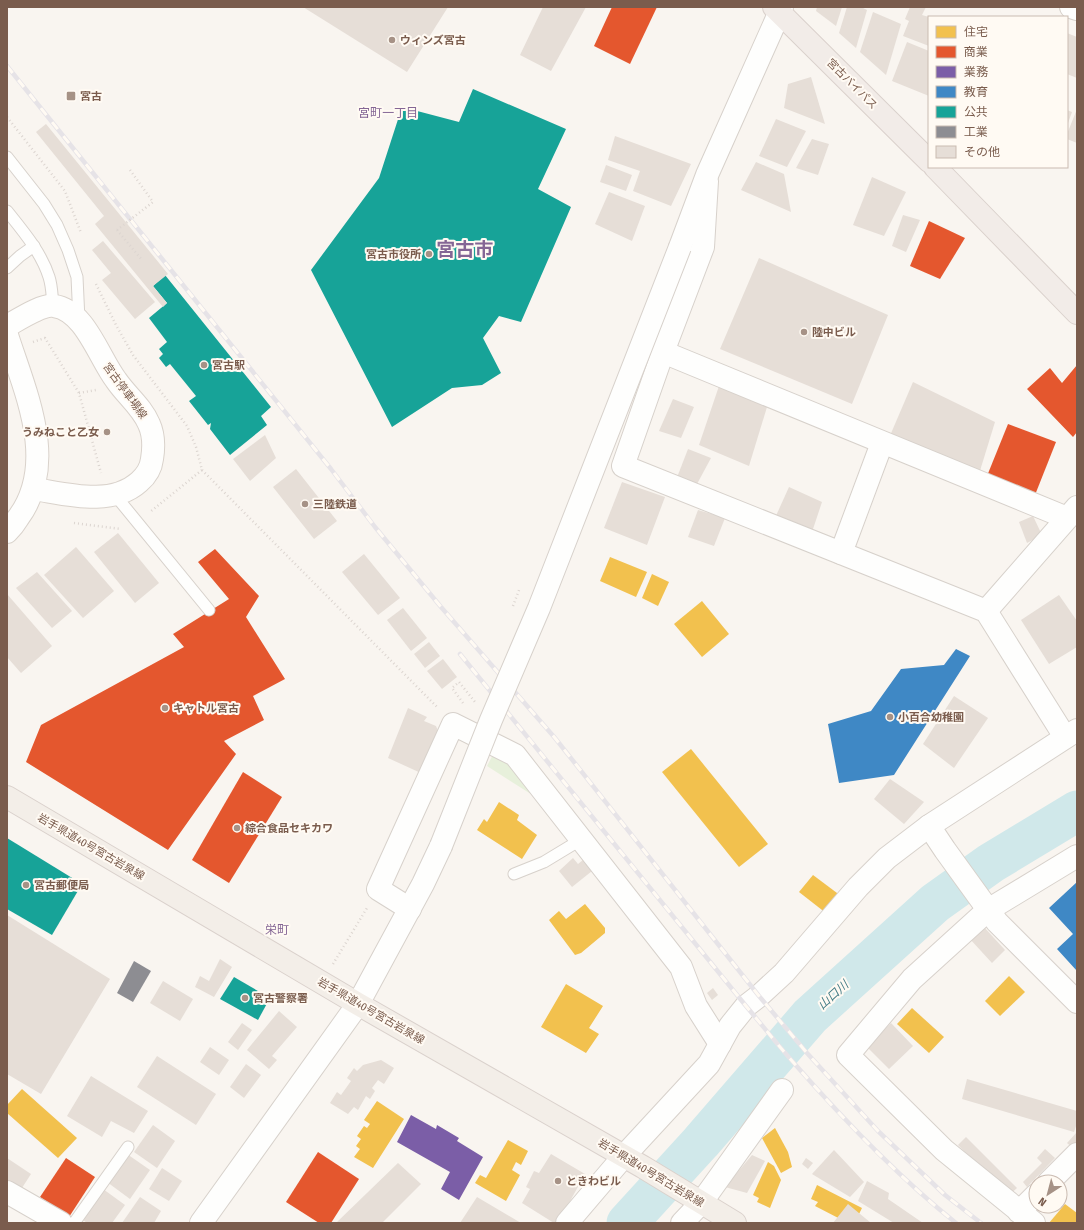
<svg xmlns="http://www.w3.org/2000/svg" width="1084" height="1230" font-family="'Fira Sans Condensed','Noto Sans JP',sans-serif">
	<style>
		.green { fill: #e7f0db }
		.homes { fill: #f2c14e }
		.shops { fill: #e4572e }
		.offices { fill: #7b5ea7 }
		.schools { fill: #3f88c5 }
		.public { fill: #17a398 }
		.industry { fill: #8d8d92 }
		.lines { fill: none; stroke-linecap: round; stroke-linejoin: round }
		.river { stroke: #d0e8ea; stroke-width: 41 }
		.building { fill: #e6ded7 }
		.service-casing { stroke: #d7d1cb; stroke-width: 13 }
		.minor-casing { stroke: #d7d1cb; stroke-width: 24 }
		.tertiary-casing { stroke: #d7d1cb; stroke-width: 24 }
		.secondary-casing { stroke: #d9d2cb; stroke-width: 24 }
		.primary-casing { stroke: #dad1cc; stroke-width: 24 }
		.trunk-casing { stroke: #dad1cc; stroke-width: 24 }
		.path { stroke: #dcd5d0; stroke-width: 2.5; stroke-dasharray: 1 3; stroke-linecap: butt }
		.service { stroke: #fefefd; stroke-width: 11 }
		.minor { stroke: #fefefd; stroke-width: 22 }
		.tertiary { stroke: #fefefd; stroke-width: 22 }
		.secondary { stroke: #fefefd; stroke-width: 22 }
		.primary { stroke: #f3eee8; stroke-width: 22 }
		.trunk { stroke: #f2ece8; stroke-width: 22 }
		.rail-casing { stroke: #e6e3e7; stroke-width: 4.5 }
		.rail { stroke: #fffaf3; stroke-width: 3; stroke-dasharray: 9; stroke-linecap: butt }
		.tertiary-bridge-casing { stroke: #d7d1cb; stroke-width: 24; stroke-linecap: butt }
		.path-bridge { stroke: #dcd5d0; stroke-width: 2.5; stroke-dasharray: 1 3; stroke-linecap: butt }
		.tertiary-bridge { stroke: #fefefd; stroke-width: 22 }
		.poi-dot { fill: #a69286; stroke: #fffaf3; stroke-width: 1.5 }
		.labels { text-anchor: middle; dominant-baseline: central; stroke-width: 4; stroke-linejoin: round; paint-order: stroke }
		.poi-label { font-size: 11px; font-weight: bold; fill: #7a5c4d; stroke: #fffaf3; text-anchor: start }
		.street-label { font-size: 11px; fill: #7a5c4d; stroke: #fffaf3 }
		.neighbourhood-label { font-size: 12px; fill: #846695; stroke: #fffaf3 }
		.water-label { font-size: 12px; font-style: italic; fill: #437c86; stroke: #fffaf3 }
		.town-label { font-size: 19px; font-weight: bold; fill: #846695; stroke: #fffaf3 }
	</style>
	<rect width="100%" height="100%" fill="#f9f5f0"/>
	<!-- green -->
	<polygon class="green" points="496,749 545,803 487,766"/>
	<!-- homes -->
	<g class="homes">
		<polygon points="610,557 647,572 636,597 600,581"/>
		<polygon points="652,574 669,582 658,606 642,598"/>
		<polygon points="702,601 729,634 702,657 674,624"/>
		<polygon points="691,749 768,844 739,867 662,772"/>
		<polygon points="499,802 519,815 517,820 537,835 522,859 477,830 484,819 487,822"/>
		<polygon points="813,875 845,899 831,917 799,892"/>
		<polygon points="585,904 605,928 605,933 581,953 575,955 549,920 559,911 566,919"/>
		<polygon points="1009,976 1025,992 1000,1016 985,1001"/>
		<polygon points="566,984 603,1006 589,1028 599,1034 586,1053 541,1027"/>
		<polygon points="912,1008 944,1037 929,1053 897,1024"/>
		<polygon points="22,1089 77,1138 58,1158 7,1113 7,1105"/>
		<polygon points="377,1101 404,1119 373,1168 354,1157 360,1149 356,1146 361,1139 357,1136 364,1126 367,1128 370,1124 364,1120"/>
		<polygon points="775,1128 788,1152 792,1167 781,1173 762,1138"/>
		<polygon points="508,1140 528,1151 521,1165 516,1162 512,1170 520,1175 506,1201 475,1183 480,1175 486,1178"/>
		<polygon points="768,1162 774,1166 781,1180 770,1208 757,1202 759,1198 753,1195"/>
		<polygon points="817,1185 862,1208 855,1222 848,1219 846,1222 815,1206 818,1202 811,1199"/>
		<polygon points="1065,1204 1077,1213 1077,1223 1049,1223"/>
	</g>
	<!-- shops -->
	<g class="shops">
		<polygon points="612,7 657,7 630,64 594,46"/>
		<polygon points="929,221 965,238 940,279 910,266"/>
		<polygon points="1077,365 1077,432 1073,437 1027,389 1050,368 1062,383"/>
		<polygon points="1008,424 1056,442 1035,495 987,476"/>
		<polygon points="215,549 259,596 246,617 285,679 253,696 264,720 224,741 236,754 168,850 26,762 41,725 184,647 173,634 229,599 198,562"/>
		<polygon points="243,772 282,797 229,883 192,860"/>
		<polygon points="318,1152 359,1179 331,1223 319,1223 286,1202"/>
		<polygon points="66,1158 95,1177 69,1217 40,1197"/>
	</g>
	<!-- offices -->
	<polygon class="offices" points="411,1115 436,1129 437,1125 459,1138 457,1141 483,1157 459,1200 441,1189 450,1172 397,1142"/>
	<!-- schools -->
	<g class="schools">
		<polygon points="956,649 970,656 894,775 839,783 828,724 871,711 901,669 944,665"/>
		<polygon points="1077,882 1077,971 1057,949 1073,934 1049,908"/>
	</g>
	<!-- public -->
	<g class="public">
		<polygon points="473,89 566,129 538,189 571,207 521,322 499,316 483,338 501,373 482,385 452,388 392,427 311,270 379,178 402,107 459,122"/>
		<polygon points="165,275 271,407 261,416 267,425 230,455 210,429 211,423 208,425 189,401 196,396 170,364 166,367 159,358 163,354 159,349 167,342 149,318 167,303 153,286"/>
		<polygon points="7,838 82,884 52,935 7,909"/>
		<polygon points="234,977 270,998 258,1020 220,999"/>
	</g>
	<!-- industry -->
	<polygon class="industry" points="134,961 151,971 133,1002 117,993"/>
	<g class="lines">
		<!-- river -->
		<polyline class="river" points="627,1223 701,1142 810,1016 935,903 991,863 1077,811"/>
	</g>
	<!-- building -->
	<g class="building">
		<polygon points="303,7 448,7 407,72"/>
		<polygon points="543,7 586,7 551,71 520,55"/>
		<polygon points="817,7 842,7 836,26 816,11"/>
		<polygon points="847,7 861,7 867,10 856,48 839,33"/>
		<polygon points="910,7 926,7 922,15 929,17 929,46 903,36 909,21 905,19"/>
		<polygon points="873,12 901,24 886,75 860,52"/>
		<polygon points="1067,33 1077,37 1077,78 1067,74"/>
		<polygon points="907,42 929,51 929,96 892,81"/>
		<polygon points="811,77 825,124 784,108 788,84"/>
		<polygon points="1077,109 1077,143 1067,139 1067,134"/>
		<polygon points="1067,110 1072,112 1067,126"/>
		<polygon points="776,119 806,131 787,167 759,156"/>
		<polygon points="46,124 168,274 153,286 167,303 163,307 95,224 104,216 36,132"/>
		<polygon points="615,136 691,164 671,206 633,191 640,171 608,160"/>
		<polygon points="812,139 829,144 818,175 796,168"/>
		<polygon points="756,162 784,174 791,212 741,190"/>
		<polygon points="606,165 632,175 626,191 600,182"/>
		<polygon points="872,177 906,192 884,236 853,225"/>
		<polygon points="609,192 645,206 632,241 595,224"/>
		<polygon points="903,215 920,220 906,252 892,246"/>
		<polygon points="103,241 155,302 135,319 102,280 111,273 92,250"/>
		<polygon points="759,258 888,315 852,404 720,349"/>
		<polygon points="913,382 995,422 979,474 889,438"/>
		<polygon points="719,386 767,407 749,466 699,445"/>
		<polygon points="673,399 694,407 681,438 659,431"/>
		<polygon points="265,435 276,458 250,481 233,459"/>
		<polygon points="688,449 711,458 697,484 676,480"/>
		<polygon points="296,469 337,521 314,539 273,487"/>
		<polygon points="622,482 665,497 647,545 604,528"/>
		<polygon points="789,487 822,502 811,535 775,518"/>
		<polygon points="698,510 725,518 714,546 688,537"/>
		<polygon points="1033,516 1042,535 1027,543 1019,522"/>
		<polygon points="118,533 159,583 135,603 94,552"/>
		<polygon points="76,547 114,591 83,618 44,575"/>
		<polygon points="364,554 400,598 378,615 342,572"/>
		<polygon points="37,572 72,611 52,628 16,588"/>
		<polygon points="7,594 52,646 21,673 7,657"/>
		<polygon points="1059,595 1077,621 1077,647 1049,664 1021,620"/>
		<polygon points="403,608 427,638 411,651 387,620"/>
		<polygon points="429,642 440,656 425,668 414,654"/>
		<polygon points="443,659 457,677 442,689 427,671"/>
		<polygon points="954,696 988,718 954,768 923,744"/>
		<polygon points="408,708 427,717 424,721 436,726 440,736 423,774 388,758"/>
		<polygon points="890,779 924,802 904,824 874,799"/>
		<polygon points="573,858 578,864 583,860 592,871 572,887 559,871"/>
		<polygon points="7,915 110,979 41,1094 7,1074"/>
		<polygon points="983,926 1005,950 992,963 970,939"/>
		<polygon points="220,959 232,967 214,997 195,987 200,976 209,981"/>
		<polygon points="163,981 193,999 180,1021 150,1003"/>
		<polygon points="713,988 718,995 712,1000 707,993"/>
		<polygon points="279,1011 297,1027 272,1056 277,1060 269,1069 247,1050"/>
		<polygon points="242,1023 252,1030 238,1050 228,1042"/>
		<polygon points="891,1023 913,1046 889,1069 867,1047"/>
		<polygon points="210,1047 229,1060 219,1075 200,1062"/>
		<polygon points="157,1056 216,1094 196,1125 137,1087"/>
		<polygon points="381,1060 394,1068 384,1084 378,1080 372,1088 375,1091 370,1099 366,1096 358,1110 354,1107 348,1114 330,1103 337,1092 341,1095 351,1081 347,1078 354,1068 357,1071 363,1065"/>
		<polygon points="246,1064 261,1075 244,1098 230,1087"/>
		<polygon points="91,1076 148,1111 134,1133 111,1121 102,1137 67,1116"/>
		<polygon points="967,1079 1077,1111 1077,1123 1074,1132 962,1099"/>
		<polygon points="153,1125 175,1141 157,1168 134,1152"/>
		<polygon points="1077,1132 1077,1146 1074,1149 1067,1143"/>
		<polygon points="966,1137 1017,1188 1008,1196 958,1145"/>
		<polygon points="1045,1149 1055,1158 1027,1187 1023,1182 1042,1163 1037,1158"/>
		<polygon points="834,1150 864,1182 850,1197 812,1174"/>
		<polygon points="127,1154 150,1170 130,1199 107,1182"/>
		<polygon points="551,1154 585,1174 558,1223 554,1223 522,1203 530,1189 526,1187 534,1171 539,1173"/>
		<polygon points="752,1155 765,1161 747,1193 725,1187"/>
		<polygon points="7,1158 31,1174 20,1191 7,1183"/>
		<polygon points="806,1158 813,1163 808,1169 802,1164"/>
		<polygon points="398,1163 421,1184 382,1223 336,1223"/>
		<polygon points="162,1168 182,1181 169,1201 149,1189"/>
		<polygon points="867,1181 889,1193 888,1199 923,1223 894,1223 858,1201"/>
		<polygon points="103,1189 125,1205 112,1223 87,1223 82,1219"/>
		<polygon points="140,1197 161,1211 154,1223 122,1223"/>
		<polygon points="477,1197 521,1223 460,1223"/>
		<polygon points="848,1204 871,1223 833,1223"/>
	</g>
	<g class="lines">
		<!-- service casing -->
		<g class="service-casing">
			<g id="service">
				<polyline points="7,157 44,204 57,225 68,250 77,277 79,320"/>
				<path d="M7,211C23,231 41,252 49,277C52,286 52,296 53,305"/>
				<polyline points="7,268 20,256 34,246"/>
				<polyline points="115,495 209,610"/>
				<polyline points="514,874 544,862 582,839"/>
				<polyline points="74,1223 128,1147"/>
			</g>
		</g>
		<!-- minor casing -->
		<g class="minor-casing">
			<g id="minor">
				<polyline points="1071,7 1077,9"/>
				<polyline points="707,181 703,247 663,352 623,466 986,611 1065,737"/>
				<polyline points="663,352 1067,518"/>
				<polyline points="841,553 882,443"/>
				<polyline points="986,611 1077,507"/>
				<polyline points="929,826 945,850 997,922 1077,1002"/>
				<polyline points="410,909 378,889 453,724 515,755 681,967 696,1006 720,1044"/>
				<polyline points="1049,1182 1077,1154"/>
				<polyline points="1019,1212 1036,1195"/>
				<polyline points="567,1223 624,1156 709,1064 730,1026 746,1006 759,996 784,973 858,887 887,858 929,826 1077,730"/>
				<polyline points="682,1223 701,1203 782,1090"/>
				<polyline points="1034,1223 944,1150 848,1055 912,979 988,910 1077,856"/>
			</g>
		</g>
		<!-- tertiary casing -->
		<g class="tertiary-casing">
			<g id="tertiary">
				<polyline points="680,247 707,175 782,7"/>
				<polyline points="7,1192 61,1223"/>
				<polyline points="201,1223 358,1004 423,884 441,846"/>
			</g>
		</g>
		<!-- secondary casing -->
		<g class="secondary-casing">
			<g id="secondary">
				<path d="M7,326C18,320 42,304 54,306C85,310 99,358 116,380C126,395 142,407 149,424C154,435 154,447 152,459C151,468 146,476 139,482C111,507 67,494 34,489"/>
				<path d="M7,335C25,392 59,463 18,518C15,523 11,528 7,532"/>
			</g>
		</g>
		<!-- primary casing -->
		<g class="primary-casing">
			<polyline id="primary" points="7,797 358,1004 643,1167 735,1223"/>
		</g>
		<!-- trunk casing -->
		<g class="trunk-casing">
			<g id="trunk">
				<polyline points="774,7 929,161"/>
				<polyline points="935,167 1077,313"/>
			</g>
		</g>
		<!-- path -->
		<g class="path">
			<polyline points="7,117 65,191 81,233"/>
			<polyline points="130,170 153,202"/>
			<polyline points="117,230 142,260"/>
			<polyline points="96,284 116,325 133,355 187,426 196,447 202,470 150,512"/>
			<polyline points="33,342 45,338 79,393 101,473"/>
			<polyline points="79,393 96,390"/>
			<polyline points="202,470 438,708"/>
			<polyline points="74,523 121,529"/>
			<polyline points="513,606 519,590"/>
			<polyline points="463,703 452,688 459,682 475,702"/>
			<polyline points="333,964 367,908"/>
		</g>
		<!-- service -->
		<use href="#service" class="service"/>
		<!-- minor -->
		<use href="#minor" class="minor"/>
		<!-- tertiary -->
		<use href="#tertiary" class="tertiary"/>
		<!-- secondary -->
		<use href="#secondary" class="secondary"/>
		<!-- primary -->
		<use href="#primary" class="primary"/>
		<!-- trunk -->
		<use href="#trunk" class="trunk"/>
		<!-- rail casing -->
		<g class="rail-casing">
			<g id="rail">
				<polyline points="7,66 331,469 375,527 441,607 555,738 759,996 807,1053 878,1131 945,1195 981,1223"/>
				<path d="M460,654L746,1006C762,1025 777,1044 793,1062C843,1119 897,1176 956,1223"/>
			</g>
		</g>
		<!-- rail -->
		<use href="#rail" class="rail"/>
		<!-- tertiary-bridge casing -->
		<g class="tertiary-bridge-casing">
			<polyline id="tertiary-bridge" points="441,846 491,720 539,608 680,247"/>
		</g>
		<!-- path-bridge -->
		<polyline class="path-bridge" points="117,230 153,202"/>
		<!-- tertiary-bridge -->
		<use href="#tertiary-bridge" class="tertiary-bridge"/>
	</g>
	<!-- markers -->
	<g class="poi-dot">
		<circle cx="392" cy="40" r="4"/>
		<rect x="66" y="91" width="10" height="10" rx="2"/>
		<circle cx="429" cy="254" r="4"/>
		<circle cx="804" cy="332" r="4"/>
		<circle cx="204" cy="365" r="4"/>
		<circle cx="107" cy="432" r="4"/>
		<circle cx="305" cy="504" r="4"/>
		<circle cx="165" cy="708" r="4"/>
		<circle cx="890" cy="717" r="4"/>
		<circle cx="237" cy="828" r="4"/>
		<circle cx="26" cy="885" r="4"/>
		<circle cx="245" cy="998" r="4"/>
		<circle cx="558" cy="1181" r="4"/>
	</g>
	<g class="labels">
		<!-- poi labels -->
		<g class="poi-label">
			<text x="400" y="40">ウィンズ宮古</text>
			<text x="80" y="96">宮古</text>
			<text x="421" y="254" text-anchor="end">宮古市役所</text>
			<text x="812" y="332">陸中ビル</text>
			<text x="212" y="365">宮古駅</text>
			<text x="99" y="432" text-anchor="end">うみねこと乙女</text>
			<text x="313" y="504">三陸鉄道</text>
			<text x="173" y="708">キャトル宮古</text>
			<text x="898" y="717">小百合幼稚園</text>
			<text x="245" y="828">綜合食品セキカワ</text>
			<text x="34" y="885">宮古郵便局</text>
			<text x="253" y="998">宮古警察署</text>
			<text x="566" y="1181">ときわビル</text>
		</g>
		<!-- street labels -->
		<g class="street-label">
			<text transform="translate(852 84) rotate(45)">宮古バイパス</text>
			<text transform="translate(125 391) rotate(54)">宮古停車場線</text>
			<text transform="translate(91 847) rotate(30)">岩手県道40号宮古岩泉線</text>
			<text transform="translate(371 1011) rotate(30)">岩手県道40号宮古岩泉線</text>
			<text transform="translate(651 1173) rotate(31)">岩手県道40号宮古岩泉線</text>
		</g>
		<!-- neighbourhood labels -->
		<g class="neighbourhood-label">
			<text x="388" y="113">宮町一丁目</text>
			<text x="277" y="930">栄町</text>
		</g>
		<!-- water labels -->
		<g class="water-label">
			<text transform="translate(833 995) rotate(-42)">山口川</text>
		</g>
		<!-- town labels -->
		<g class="town-label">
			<text x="465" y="249">宮古市</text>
		</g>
	</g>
	<!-- border -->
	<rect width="1084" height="1230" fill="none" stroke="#7a5c4d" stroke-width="16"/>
	<!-- legend -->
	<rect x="928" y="16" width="140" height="152" fill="#fffaf3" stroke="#cabbb1"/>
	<rect x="936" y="26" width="20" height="12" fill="#f2c14e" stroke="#cabbb1"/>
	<text x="964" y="36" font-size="12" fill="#7a5c4d">住宅</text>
	<rect x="936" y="46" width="20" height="12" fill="#e4572e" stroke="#cabbb1"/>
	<text x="964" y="56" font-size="12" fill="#7a5c4d">商業</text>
	<rect x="936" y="66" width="20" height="12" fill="#7b5ea7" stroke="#cabbb1"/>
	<text x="964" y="76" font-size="12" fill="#7a5c4d">業務</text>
	<rect x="936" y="86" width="20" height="12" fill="#3f88c5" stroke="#cabbb1"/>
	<text x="964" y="96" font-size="12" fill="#7a5c4d">教育</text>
	<rect x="936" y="106" width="20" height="12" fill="#17a398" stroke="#cabbb1"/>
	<text x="964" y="116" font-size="12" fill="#7a5c4d">公共</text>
	<rect x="936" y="126" width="20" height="12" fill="#8d8d92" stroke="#cabbb1"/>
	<text x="964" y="136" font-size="12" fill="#7a5c4d">工業</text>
	<rect x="936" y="146" width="20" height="12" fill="#e6ded7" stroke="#cabbb1"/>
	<text x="964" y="156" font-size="12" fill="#7a5c4d">その他</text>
	<!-- north arrow -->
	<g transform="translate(1048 1194) rotate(216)"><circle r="19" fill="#fffaf3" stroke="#cabbb1"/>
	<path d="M0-3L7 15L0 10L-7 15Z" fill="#a69286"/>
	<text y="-6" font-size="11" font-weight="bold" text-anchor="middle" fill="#7a5c4d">N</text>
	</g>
</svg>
